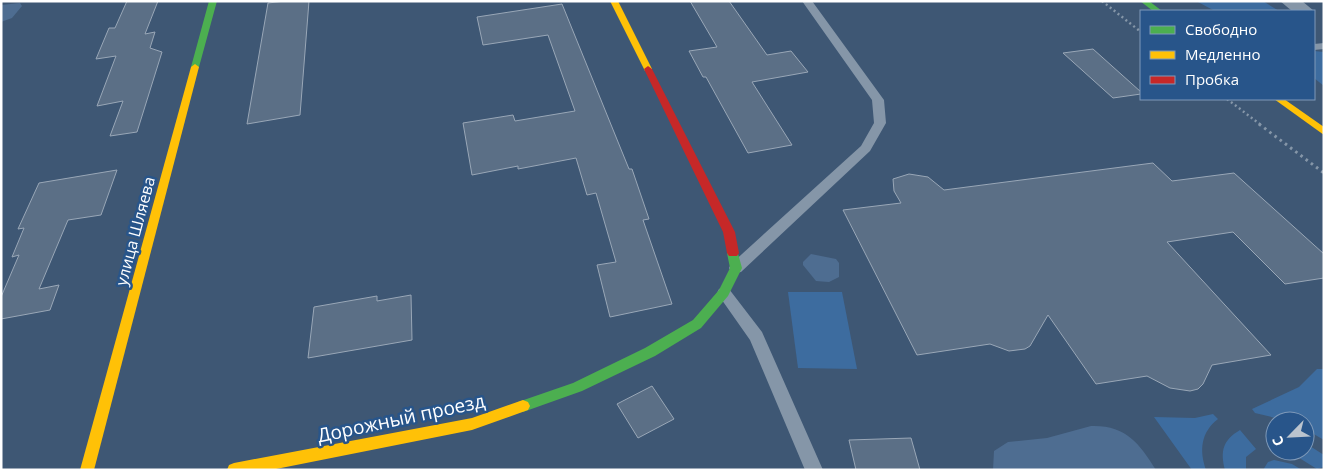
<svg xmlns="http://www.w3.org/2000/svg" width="1325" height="471" font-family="'Open Sans',sans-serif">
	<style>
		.green { fill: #3d6c9f }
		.water { fill: #4e6d91 }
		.building { fill: #5b6f86; stroke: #99a7b7 }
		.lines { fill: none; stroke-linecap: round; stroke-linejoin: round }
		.path-far1 { stroke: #8596a8; stroke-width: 2.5; stroke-dasharray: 2 3; stroke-linecap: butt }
		.path { stroke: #8596a8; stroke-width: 3; stroke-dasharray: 2.5 4; stroke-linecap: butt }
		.lane { fill: #8596a8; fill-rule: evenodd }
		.street { fill: #8596a8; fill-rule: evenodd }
		.fast { fill: #4caf50; fill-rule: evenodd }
		.slow { fill: #ffc107; fill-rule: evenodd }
		.jam { fill: #c62828; fill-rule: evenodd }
		.labels { text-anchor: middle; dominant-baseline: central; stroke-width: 5; stroke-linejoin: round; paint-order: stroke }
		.street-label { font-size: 16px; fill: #fff; stroke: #28558a }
		.near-street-label { font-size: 19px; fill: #fff; stroke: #28558a }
	</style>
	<rect width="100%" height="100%" fill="#3e5774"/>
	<!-- green -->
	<g class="green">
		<polygon points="1196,1 1263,1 1279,11 1215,11"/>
		<polygon points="1314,51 1324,52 1324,86 1314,78"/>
		<polygon points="788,292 842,292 857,369 798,368"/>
		<polygon points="1317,369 1324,369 1324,440 1305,429 1305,421 1288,421 1255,413 1252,409 1299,387"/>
		<path d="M1213,414L1218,419C1201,432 1199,450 1206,470H1192L1154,417L1195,418Z"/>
		<path d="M1240,430L1256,449L1246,457V470H1225C1220,451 1223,440 1240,430Z"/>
		<polygon points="1305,443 1324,455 1324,467 1317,469 1288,451 1305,451"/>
		<polygon points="1274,460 1292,464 1302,470 1263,470 1268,462"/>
	</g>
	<!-- water -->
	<g class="water">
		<polygon points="20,3 22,6 12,18 1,22 1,5"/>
		<polygon points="811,254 836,259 839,263 839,277 829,282 816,281 803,265 803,262"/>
		<path d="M1091,426C1126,425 1139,443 1156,470H993L994,451L1008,442L1047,438Z"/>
	</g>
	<!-- building -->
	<g class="building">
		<polygon points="127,1 158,1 145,34 155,32 150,48 162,52 137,132 110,136 123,101 97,106 116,56 96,59 109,28 115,28"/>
		<polygon points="285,1 309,1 300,115 247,124 268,3"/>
		<polygon points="690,1 729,1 767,55 791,51 808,72 752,82 792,145 748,153 706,77 703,77 689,51 717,47"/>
		<polygon points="562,4 629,169 632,169 649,219 643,220 672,304 610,317 597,265 616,262 596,193 587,195 576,158 518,169 518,166 472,175 463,123 513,115 515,121 575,111 548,35 483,45 477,17"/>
		<polygon points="1093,49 1141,92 1141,94 1113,98 1063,53"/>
		<polygon points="1153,163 1172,181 1234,173 1324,254 1324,278 1285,284 1233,232 1167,242 1271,355 1212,365 1203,384 1198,389 1190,391 1170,388 1147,376 1096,384 1048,315 1030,346 1025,349 1009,351 990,344 917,355 843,210 901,203 894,191 893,179 909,174 928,177 944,190"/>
		<polygon points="117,170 101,215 68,220 39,289 59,285 50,310 1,319 1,297 19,255 12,257 24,228 18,229 39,183"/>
		<polygon points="411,295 412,340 308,358 314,307 377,296 377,301"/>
		<polygon points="652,386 674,419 638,438 617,404"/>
		<polygon points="911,438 920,470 856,470 849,440"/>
	</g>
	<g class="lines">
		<!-- path-far1 -->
		<g class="path-far1">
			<polyline points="1102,1 1141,32"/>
			<polyline points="1227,99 1261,125"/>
		</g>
		<!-- path -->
		<polyline class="path" points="1259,124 1324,173"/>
		<!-- lane -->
		<g class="lane">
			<polygon points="802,1 812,1 884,100 886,123 870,151 741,272 736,273 731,272 729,268 731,264 861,146 874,123 872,100"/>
			<polygon points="1324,43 1324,49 1314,50 1314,44"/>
			<polygon points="724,287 729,289 762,332 823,470 805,470 750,340 717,293 719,289"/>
		</g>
		<!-- street -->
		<polygon class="street" points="1280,1 1302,1 1314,11 1292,11"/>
		<!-- fast -->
		<g class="fast">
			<polygon points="209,1 217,1 199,67 195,70 191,67"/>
			<polygon points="1140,1 1149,1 1162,11 1153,11"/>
			<polygon points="733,249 737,250 742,268 728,296 701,328 655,356 582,391 523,412 518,410 516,406 518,402 573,383 645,348 693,320 719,290 730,268 727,253 729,250"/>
		</g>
		<!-- slow -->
		<g class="slow">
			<polygon points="610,1 618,1 652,69 651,71 645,71"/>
			<polygon points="195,64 199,67 94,470 80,470 191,67"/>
			<polygon points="1274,99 1284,99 1324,127 1324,135"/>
			<polygon points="523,400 528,402 530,406 528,410 472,430 271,470 227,470 229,465 234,463 472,418"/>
		</g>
		<!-- jam -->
		<polygon class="jam" points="648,66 652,69 735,232 739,253 737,256 729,256 727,253 723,232 644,69"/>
	</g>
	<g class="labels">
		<!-- street labels -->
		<g class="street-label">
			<text transform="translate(135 231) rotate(-75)">улица Шляева</text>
		</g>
		<!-- near-street labels -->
		<g class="near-street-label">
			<text transform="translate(401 418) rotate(-12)">Дорожный проезд</text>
		</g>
	</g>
	<!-- border -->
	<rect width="1325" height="471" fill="none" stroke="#ffffff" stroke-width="5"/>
	<!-- legend -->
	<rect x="1140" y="10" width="175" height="90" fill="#28558a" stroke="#7e99b9"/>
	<rect x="1150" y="26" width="25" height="8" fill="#4caf50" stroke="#7e99b9"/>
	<text x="1185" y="35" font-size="15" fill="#ffffff">Свободно</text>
	<rect x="1150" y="51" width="25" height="8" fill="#ffc107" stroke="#7e99b9"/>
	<text x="1185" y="60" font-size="15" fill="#ffffff">Медленно</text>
	<rect x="1150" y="76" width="25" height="8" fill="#c62828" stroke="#7e99b9"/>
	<text x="1185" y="85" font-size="15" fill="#ffffff">Пробка</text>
	<!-- north arrow -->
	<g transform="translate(1290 436) rotate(246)"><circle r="24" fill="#28558a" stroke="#7e99b9"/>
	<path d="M0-4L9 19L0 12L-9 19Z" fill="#bbc4ce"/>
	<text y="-8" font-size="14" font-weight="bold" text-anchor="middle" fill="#ffffff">С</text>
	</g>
</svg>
